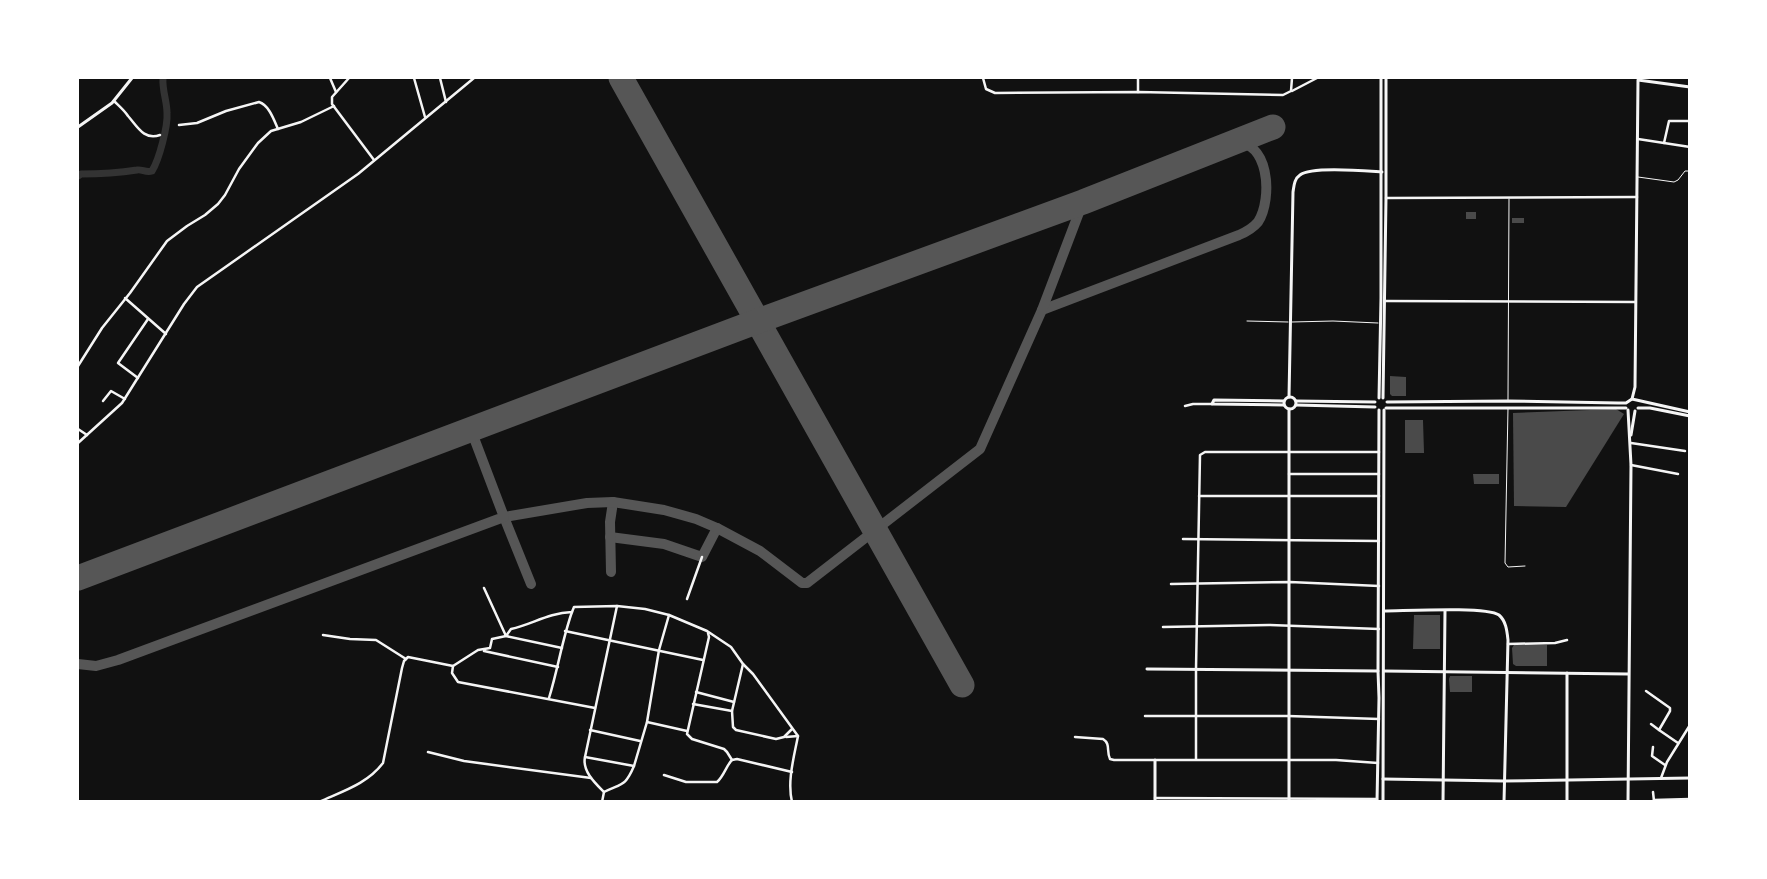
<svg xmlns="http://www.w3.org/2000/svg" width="1767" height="879" font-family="'Varela Round',sans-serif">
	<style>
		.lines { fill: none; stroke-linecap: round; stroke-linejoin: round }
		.river { stroke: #333; stroke-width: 7 }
		.taxiway { stroke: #565656; stroke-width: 10 }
		.runway { stroke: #565656; stroke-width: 25 }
		.building { fill: #4a4a4a }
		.service { stroke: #f5f5f5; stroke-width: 1 }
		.minor { stroke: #f5f5f5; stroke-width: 2.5 }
		.tertiary { stroke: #f5f5f5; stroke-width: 3 }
		.secondary { stroke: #f5f5f5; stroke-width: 3 }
	</style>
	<rect width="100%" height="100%" fill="#111"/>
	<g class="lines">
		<!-- river -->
		<path class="river" d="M78,176L81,174C100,174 118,173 137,170C142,169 146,173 152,171C159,160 168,126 167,113C167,101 162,90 163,78"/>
		<!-- taxiway -->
		<g class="taxiway">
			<path d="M1042,310L1239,235C1246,232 1253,228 1258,222C1273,199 1270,136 1230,143"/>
			<polyline points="610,537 664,544 702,557 717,528"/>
			<polyline points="611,572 610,522 613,502"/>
			<polyline points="531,584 504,517 587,503 613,502 664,510 696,519 717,528 760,551 802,583 807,583 980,449 1042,310 1083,202"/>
			<polyline points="78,664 96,666 118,660 504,517 471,430"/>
		</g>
		<!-- runway -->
		<g class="runway">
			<polyline points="621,78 962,685"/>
			<polyline points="78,578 758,321 1083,202 1273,127"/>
		</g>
	</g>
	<!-- building -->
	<g class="building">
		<rect x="1466" y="212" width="10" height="7"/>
		<rect x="1512" y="218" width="12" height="5"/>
		<polygon points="1390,376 1406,377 1406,396 1392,396 1390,394"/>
		<polygon points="1616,409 1624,414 1566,507 1514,506 1513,413"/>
		<polygon points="1405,420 1423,420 1424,453 1405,453"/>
		<polygon points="1473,474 1499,474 1499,484 1474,484"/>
		<polygon points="1414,615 1440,615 1440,649 1413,649"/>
		<polygon points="1514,645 1547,645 1547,666 1516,666 1513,664 1512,648"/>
		<polygon points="1450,676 1472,676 1472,692 1450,692 1449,679"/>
	</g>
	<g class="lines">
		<!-- service -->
		<g class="service">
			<polyline points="1638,177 1674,182 1678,180 1685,171 1690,171"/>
			<polyline points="1247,321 1288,322"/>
			<polyline points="1292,322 1333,321 1378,323"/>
			<polyline points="1508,400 1509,199"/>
			<polyline points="1508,408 1505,563 1508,567 1525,566"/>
		</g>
		<!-- minor -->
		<g class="minor">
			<polyline points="330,78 336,92"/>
			<polyline points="349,78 332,97 332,104 374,160"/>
			<polyline points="414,78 425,117"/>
			<polyline points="440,78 446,102"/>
			<polyline points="983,78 986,89 995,93 1138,92 1283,95 1291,91 1292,78"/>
			<polyline points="1292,91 1317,78"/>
			<polyline points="1138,92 1138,78"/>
			<path d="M114,101C119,106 124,110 128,116C137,126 144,141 160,135"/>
			<path d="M179,125L197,123L226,111L259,102C269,105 274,120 278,129"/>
			<polyline points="1638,139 1690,147"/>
			<polyline points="1664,143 1669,121 1690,121"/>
			<polyline points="1386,198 1637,197"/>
			<polyline points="125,298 166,334"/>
			<polyline points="1385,301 1635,302"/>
			<polyline points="78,366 102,328 130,293 167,241 187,226 205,215 218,204 225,195 239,169 258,143 271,131 301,122 334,106"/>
			<polyline points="138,378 118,363 148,319"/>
			<polyline points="103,401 111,391 125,399"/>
			<polyline points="1185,406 1193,404 1212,404"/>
			<polyline points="78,429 87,435"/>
			<polyline points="78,443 122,403 184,304 197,287 358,174 474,78"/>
			<polyline points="1631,443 1685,451"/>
			<polyline points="1631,465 1678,474"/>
			<polyline points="1289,474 1379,474"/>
			<polyline points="1199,496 1379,496"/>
			<polyline points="1183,539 1379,541"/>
			<polyline points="1171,584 1290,582 1379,586"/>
			<polyline points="484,588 506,636 562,648"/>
			<polyline points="687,599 702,557"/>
			<polyline points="1163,627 1269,625 1379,629"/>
			<polyline points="565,631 703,660"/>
			<polyline points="708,633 709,637 687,734 692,739 724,749 727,752 732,760"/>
			<polyline points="323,635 350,639 376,640 406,659"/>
			<polyline points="1508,644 1555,643 1567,640"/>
			<polyline points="484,651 558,667"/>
			<polyline points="743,664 732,711 733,727 736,730 776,739 784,737 792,729"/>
			<polyline points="453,666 452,673 458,682 595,708"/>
			<polyline points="1646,691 1670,708 1670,711 1659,730 1678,743"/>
			<polyline points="696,692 734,702"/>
			<path d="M549,698C558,669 562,640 572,612"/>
			<polyline points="693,704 732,711"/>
			<polyline points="1145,716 1288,716 1379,719"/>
			<polyline points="647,722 687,731"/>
			<polyline points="1651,724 1659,730"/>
			<polyline points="590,730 640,741"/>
			<polyline points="786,737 798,736"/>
			<path d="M1075,737L1103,739C1111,744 1106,751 1110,759L1114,760H1336L1378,763"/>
			<polyline points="1653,747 1652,756 1665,765"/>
			<polyline points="428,752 464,761 591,778"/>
			<polyline points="585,757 617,606"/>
			<path d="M585,757L634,766C625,787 622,783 604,792C595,783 582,771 585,757Z"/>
			<polyline points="1196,759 1196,669 1200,455 1205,452 1379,452"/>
			<polyline points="634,766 647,722 659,650 669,615"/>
			<path d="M664,775L686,782H717C724,776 726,766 732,760L737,759L792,772"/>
			<polyline points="1661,778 1667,762 1690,725"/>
			<polyline points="1653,792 1654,801"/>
			<polyline points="1155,798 1377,799"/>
			<polyline points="1654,800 1690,799"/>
			<path d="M319,802C343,791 367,784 383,763L402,668L404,661L408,657L453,666L478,650L490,648L492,639L506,636L511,629C533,624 548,613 572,612L574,607L617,606L645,609L669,615L707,631L731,647L743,664L753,674L798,736C794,757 787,781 792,802"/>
			<polyline points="602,802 604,792"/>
		</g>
		<!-- tertiary -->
		<g class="tertiary">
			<path d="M1289,397L1293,192C1294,186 1294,179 1300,175C1311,166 1366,171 1382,172"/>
			<path d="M1384,611C1404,611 1486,606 1499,615C1506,621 1507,631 1508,640L1504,802"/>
			<polyline points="1147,669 1378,671"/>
			<polyline points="1384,671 1628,674"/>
			<polyline points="1567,673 1567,802"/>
			<polyline points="1383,779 1504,781 1690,778"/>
			<polyline points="1155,802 1155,760"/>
			<polyline points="1289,802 1289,409"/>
			<polyline points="1443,802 1445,611"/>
		</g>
		<!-- secondary -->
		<g class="secondary">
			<polyline points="78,127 112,103 132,78"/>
			<circle cx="1290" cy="403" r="6"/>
			<polyline points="1379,398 1381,298 1381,78"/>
			<polyline points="1383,398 1386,198 1386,78"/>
			<polyline points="1632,399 1635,387 1638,80 1690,87"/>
			<polyline points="1284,401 1214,400 1212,404 1284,405"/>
			<polyline points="1296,401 1375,402"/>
			<polyline points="1387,402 1508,401 1618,403 1626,403 1632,399 1690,412"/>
			<polyline points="1296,405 1375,407"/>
			<polyline points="1386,408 1626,408"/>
			<polyline points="1638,408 1650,408 1690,416"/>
			<polyline points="1631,435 1635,411"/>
			<polyline points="1377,802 1379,698 1378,671 1379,410"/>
			<polyline points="1383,802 1384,410"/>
			<polyline points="1628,802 1631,465 1628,410"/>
		</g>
	</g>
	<!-- border -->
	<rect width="1767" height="879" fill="none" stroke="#ffffff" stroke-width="158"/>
</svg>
